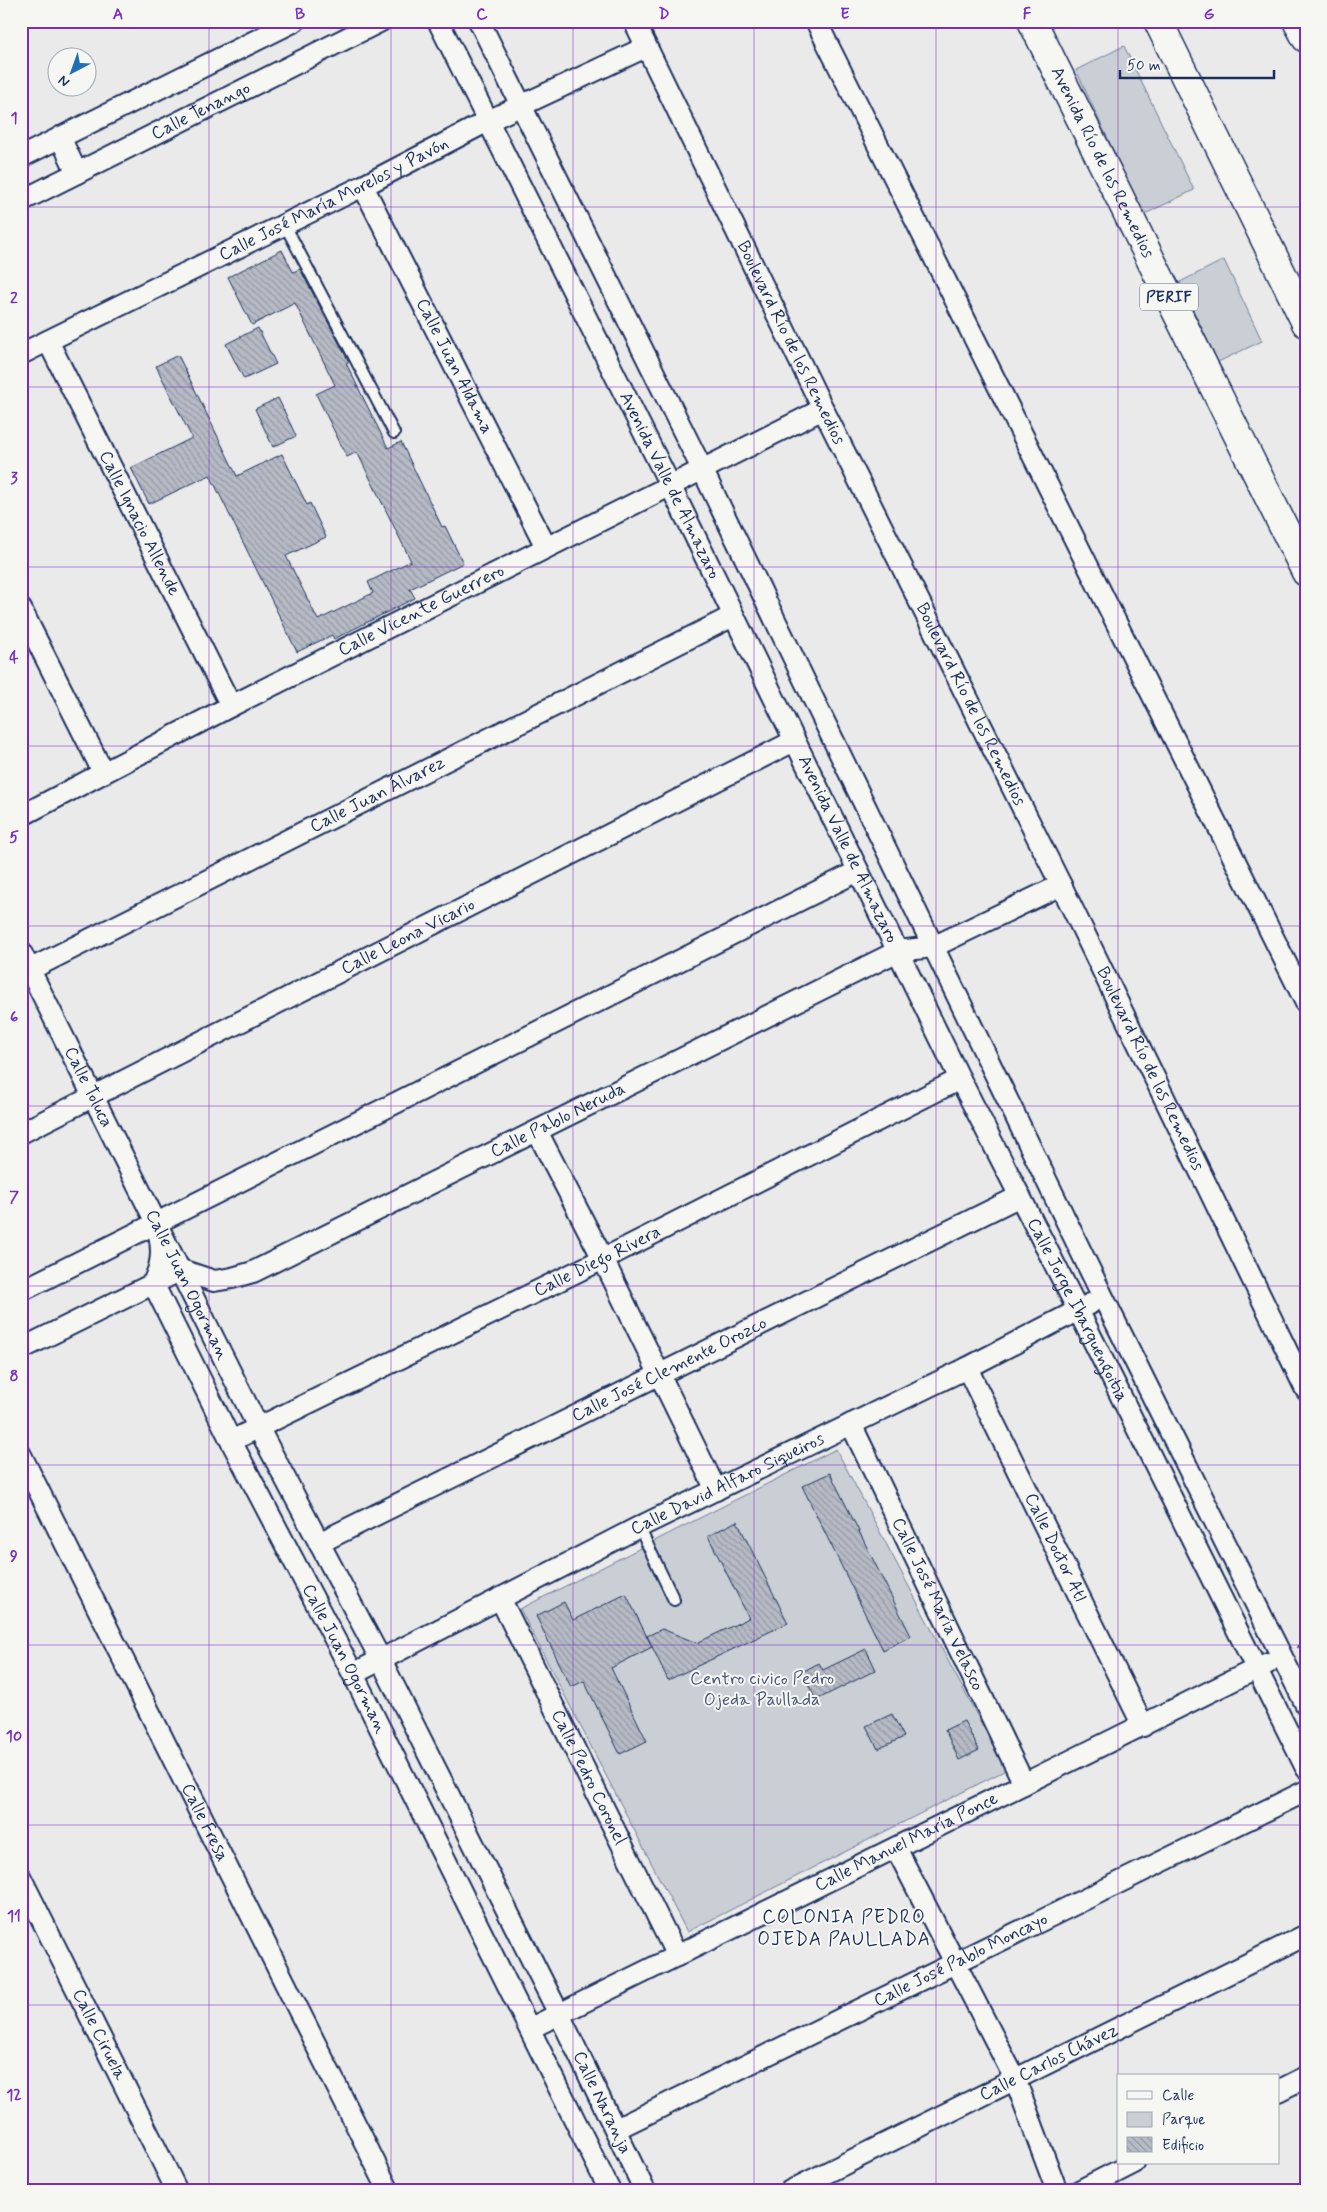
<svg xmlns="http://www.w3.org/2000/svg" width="1327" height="2212" font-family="Mynerve,sans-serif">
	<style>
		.green { fill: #caced5; stroke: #727e9a }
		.building { fill: url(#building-back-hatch); stroke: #1b2f5e }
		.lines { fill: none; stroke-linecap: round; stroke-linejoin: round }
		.lane-casing { stroke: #1b2f5e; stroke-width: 14 }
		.street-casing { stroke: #1b2f5e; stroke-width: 24 }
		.secondary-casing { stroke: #1b2f5e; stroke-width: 31 }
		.highway-casing { stroke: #1b2f5e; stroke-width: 31 }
		.path { stroke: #1b2f5e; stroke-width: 3; stroke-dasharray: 4 4; stroke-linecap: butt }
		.lane { stroke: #f6f6f2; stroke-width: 10 }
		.street { stroke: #f6f6f2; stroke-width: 20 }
		.secondary { stroke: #f6f6f2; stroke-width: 28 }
		.highway { stroke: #f6f6f2; stroke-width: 28 }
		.grid { fill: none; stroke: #7b2cbf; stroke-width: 1; stroke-opacity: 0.55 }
		.labels { text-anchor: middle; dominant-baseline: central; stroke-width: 4; stroke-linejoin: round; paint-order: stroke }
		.shield { fill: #f6f6f2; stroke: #5d6b8a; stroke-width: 1 }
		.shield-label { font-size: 16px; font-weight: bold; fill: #1b2f5e }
		.street-label { font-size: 18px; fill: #1b2f5e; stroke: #f6f6f2 }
		.park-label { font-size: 18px; fill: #47577c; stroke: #f6f6f2 }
		.neighbourhood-label { font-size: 19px; letter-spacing: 1px; fill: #1b2f5e; stroke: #f6f6f2 }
		.neatline { fill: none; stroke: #7b2cbf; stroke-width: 2 }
		.grid-label { font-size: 16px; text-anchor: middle; font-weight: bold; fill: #7b2cbf }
	</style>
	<defs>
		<pattern id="building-back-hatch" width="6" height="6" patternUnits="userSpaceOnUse" patternTransform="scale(1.25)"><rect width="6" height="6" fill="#b6bbc6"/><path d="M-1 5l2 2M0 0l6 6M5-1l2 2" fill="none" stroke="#9398a4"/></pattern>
	</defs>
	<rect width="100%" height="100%" fill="#e9eae9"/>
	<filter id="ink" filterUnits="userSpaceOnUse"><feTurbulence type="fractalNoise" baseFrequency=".02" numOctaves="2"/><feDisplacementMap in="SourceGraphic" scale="10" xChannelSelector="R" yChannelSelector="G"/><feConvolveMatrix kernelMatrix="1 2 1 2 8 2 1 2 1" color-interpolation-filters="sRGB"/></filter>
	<g filter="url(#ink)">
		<!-- green -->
		<g class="green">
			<polygon points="1124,46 1194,190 1143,215 1076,70"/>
			<polygon points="1224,260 1262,341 1218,362 1180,282"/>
			<polygon points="836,1449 1006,1770 687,1932 520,1609"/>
		</g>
		<!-- building -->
		<g class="building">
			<polygon points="282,250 293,272 300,269 349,362 346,363 388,448 401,442 442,527 445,526 463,563 410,589 415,598 334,639 332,635 297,652 210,475 149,504 131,468 192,438 156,366 178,355 237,476 282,454 307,505 310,503 326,537 286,556 318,620 373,593 368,582 411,561 357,452 347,457 316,394 335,385 295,303 252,325 228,277"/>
			<polygon points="258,328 276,364 244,379 226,344"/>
			<polygon points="278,398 296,436 273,447 255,409"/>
			<polygon points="830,1473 911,1636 883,1650 802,1486"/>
			<polygon points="737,1521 788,1623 668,1680 647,1636 662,1629 697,1643 749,1618 708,1536"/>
			<polygon points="626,1594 652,1647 611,1668 647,1741 620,1754 584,1681 571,1687 536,1616 564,1602 573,1620"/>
			<polygon points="866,1649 876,1670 816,1700 802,1672 819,1663 823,1670"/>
			<polygon points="892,1714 904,1737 878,1749 866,1726"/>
			<polygon points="964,1721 979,1750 959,1760 945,1730"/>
		</g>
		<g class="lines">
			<!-- lane casing -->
			<g class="lane-casing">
				<g id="lane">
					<polyline points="285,225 394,433"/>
					<polyline points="639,1527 674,1600"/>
				</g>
			</g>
			<!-- street casing -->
			<g class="street-casing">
				<g id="street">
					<path id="s1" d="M438,21L670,485L960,1079L1078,1310L1306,1768"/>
					<polyline points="479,21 702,469 1103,1297 1306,1705"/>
					<path id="s2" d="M634,21L823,409L1061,885L1306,1390"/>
					<polyline points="816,21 1306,1003"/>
					<polyline points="60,137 77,173"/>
					<polyline points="21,157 295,21"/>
					<path id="s3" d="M363,186L546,547"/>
					<path id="s4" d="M21,201L381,21"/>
					<path id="s5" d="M48,341L231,706"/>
					<path id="s6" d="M21,354L363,186L488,121L646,47"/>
					<polyline points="21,609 103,772"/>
					<path id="s7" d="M21,816L231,706L823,409"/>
					<path id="s8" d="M21,952L258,1427L381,1660L559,2014L645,2191"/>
					<path id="s9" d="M21,974L733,616"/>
					<polyline points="537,1131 603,1259 716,1490"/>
					<path id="s10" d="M21,1133L794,741"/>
					<path id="s11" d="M159,1234C163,1253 161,1266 153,1283L231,1441L353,1674L610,2191"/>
					<polyline points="21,1291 858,871"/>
					<path id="s12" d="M21,1349L181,1270L214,1281L232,1278L253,1272L898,951L933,947L1061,885"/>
					<path id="s13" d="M967,1368L1143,1726"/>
					<path id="s14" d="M851,1424L1024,1784"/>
					<path id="s15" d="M231,1441L603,1259L960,1079"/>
					<path id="s16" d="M21,1455L389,2191"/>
					<path id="s17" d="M319,1543L1020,1196"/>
					<path id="s18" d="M500,1598L677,1956"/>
					<path id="s19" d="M353,1674L639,1527L967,1368L1090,1304"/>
					<polyline points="896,1848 1015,2079 1057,2191"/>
					<path id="s20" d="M21,1878L177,2191"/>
					<path id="s21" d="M531,2028L1268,1663"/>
					<polyline points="1278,2091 1306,2077"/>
					<path id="s22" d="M616,2129L1306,1791"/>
					<path id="s23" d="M790,2191L1306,1935"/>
					<polyline points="1079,2191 1134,2163"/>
				</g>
			</g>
			<!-- secondary casing -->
			<g class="secondary-casing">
				<polyline id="secondary" points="1297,21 1306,38"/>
			</g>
			<!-- highway casing -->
			<g class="highway-casing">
				<g id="highway">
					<path id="s24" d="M1032,21L1306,572"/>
					<polyline points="1158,21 1306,323"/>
				</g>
			</g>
			<!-- path -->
			<polyline class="path" points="1297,1647 1306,1643"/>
			<!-- lane -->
			<use href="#lane" class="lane"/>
			<!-- street -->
			<use href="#street" class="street"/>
			<!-- secondary -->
			<use href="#secondary" class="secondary"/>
			<!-- highway -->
			<use href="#highway" class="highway"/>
		</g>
	</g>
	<!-- grid -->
	<path class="grid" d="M209,21V2191M391,21V2191M573,21V2191M754,21V2191M936,21V2191M1118,21V2191M21,207H1306M21,387H1306M21,567H1306M21,746H1306M21,926H1306M21,1106H1306M21,1286H1306M21,1465H1306M21,1645H1306M21,1825H1306M21,2005H1306"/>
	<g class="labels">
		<!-- shield labels -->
		<rect class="shield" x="1140" y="283.5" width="58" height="27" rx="4"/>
		<g class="shield-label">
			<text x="1169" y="297">PERIF</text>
		</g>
		<!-- street labels -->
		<g class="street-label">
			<text stroke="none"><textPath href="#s4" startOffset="201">Calle Tenango</textPath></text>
			<text stroke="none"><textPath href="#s24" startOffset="158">Avenida Río de los Remedios</textPath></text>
			<text stroke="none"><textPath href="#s6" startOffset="349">Calle José María Morelos y Pavón</textPath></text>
			<text stroke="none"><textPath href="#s2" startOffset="358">Boulevard Río de los Remedios</textPath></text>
			<text stroke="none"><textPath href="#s3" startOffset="202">Calle Juan Aldama</textPath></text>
			<text stroke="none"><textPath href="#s1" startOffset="519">Avenida Valle de Almazaro</textPath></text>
			<text stroke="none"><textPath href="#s5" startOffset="204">Calle Ignacio Allende</textPath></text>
			<text stroke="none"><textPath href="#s7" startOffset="450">Calle Vicente Guerrero</textPath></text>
			<text stroke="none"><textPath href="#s2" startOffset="762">Boulevard Río de los Remedios</textPath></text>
			<text stroke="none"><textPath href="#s9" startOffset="399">Calle Juan Álvarez</textPath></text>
			<text stroke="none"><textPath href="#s1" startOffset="924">Avenida Valle de Almazaro</textPath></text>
			<text stroke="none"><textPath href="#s10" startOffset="434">Calle Leona Vicario</textPath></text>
			<text stroke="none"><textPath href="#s2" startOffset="1168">Boulevard Río de los Remedios</textPath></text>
			<text stroke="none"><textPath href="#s8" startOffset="151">Calle Toluca</textPath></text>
			<text stroke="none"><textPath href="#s12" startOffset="594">Calle Pablo Neruda</textPath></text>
			<text stroke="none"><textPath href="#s15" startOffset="408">Calle Diego Rivera</textPath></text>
			<text stroke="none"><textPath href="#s8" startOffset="372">Calle Juan Ogorman</textPath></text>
			<text stroke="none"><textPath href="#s1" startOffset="1439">Calle Jorge Ibarguengoitia</textPath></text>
			<text stroke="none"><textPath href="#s17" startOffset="391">Calle José Clemente Orozco</textPath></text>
			<text stroke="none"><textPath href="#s19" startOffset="420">Calle David Alfaro Siqueiros</textPath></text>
			<text stroke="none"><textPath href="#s13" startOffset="200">Calle Doctor Atl</textPath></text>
			<text stroke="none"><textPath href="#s14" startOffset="200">Calle José María Velasco</textPath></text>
			<text stroke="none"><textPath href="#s11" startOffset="472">Calle Juan Ogorman</textPath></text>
			<text stroke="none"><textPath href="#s18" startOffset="200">Calle Pedro Coronel</textPath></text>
			<text stroke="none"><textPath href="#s16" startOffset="411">Calle Fresa</textPath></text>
			<text stroke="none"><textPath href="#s21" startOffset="419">Calle Manuel María Ponce</textPath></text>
			<text stroke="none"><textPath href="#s22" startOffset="384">Calle José Pablo Moncayo</textPath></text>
			<text stroke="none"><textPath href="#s20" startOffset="175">Calle Ciruela</textPath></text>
			<text stroke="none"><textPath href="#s23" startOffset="289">Calle Carlos Chávez</textPath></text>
			<text stroke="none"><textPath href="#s8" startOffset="1289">Calle Naranja</textPath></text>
		</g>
		<!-- park labels -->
		<g class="park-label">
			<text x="762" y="1679">Centro civico Pedro<tspan x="762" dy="21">Ojeda Paullada</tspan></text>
		</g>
		<!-- neighbourhood labels -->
		<g class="neighbourhood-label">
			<text x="844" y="1917">COLONIA PEDRO<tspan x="844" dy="22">OJEDA PAULLADA</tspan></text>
		</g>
	</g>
	<!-- margin -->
	<rect width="1327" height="2212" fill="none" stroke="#f6f6f2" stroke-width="55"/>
	<!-- legend -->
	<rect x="1117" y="2074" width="162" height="90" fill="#f6f6f2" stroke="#9ea6b7"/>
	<rect x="1127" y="2091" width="25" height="8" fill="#f6f6f2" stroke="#9ea6b7"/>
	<text x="1162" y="2100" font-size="15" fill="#1b2f5e">Calle</text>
	<rect x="1127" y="2112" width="25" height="15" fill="#caced5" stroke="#9ea6b7"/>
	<text x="1162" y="2124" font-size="15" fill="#1b2f5e">Parque</text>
	<rect x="1127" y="2137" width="25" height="15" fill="url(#building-back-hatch)" stroke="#9ea6b7"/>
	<text x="1162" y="2150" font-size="15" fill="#1b2f5e">Edificio</text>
	<!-- north arrow -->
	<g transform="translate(72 72) rotate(221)"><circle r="24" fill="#f6f6f2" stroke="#9ea6b7"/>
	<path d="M0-4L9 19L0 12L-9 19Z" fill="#1f6fb2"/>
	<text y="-8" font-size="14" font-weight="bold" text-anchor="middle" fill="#1b2f5e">N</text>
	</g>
	<!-- scale -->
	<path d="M1120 70v8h154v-8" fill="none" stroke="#1b2f5e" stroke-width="2.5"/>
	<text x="1127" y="70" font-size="15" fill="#1b2f5e" stroke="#f6f6f2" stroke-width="4" paint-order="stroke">50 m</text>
	<rect x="28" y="28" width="1272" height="2156" class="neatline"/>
	<g class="grid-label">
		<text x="118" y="19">A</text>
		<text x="300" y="19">B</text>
		<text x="482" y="19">C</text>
		<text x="664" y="19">D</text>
		<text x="845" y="19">E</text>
		<text x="1027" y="19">F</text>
		<text x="1209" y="19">G</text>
		<text x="14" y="123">1</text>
		<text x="14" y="303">2</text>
		<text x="14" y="483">3</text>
		<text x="14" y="662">4</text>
		<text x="14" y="842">5</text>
		<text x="14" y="1022">6</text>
		<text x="14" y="1202">7</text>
		<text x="14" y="1381">8</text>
		<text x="14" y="1561">9</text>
		<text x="14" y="1741">10</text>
		<text x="14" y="1921">11</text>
		<text x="14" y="2100">12</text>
	</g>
</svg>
